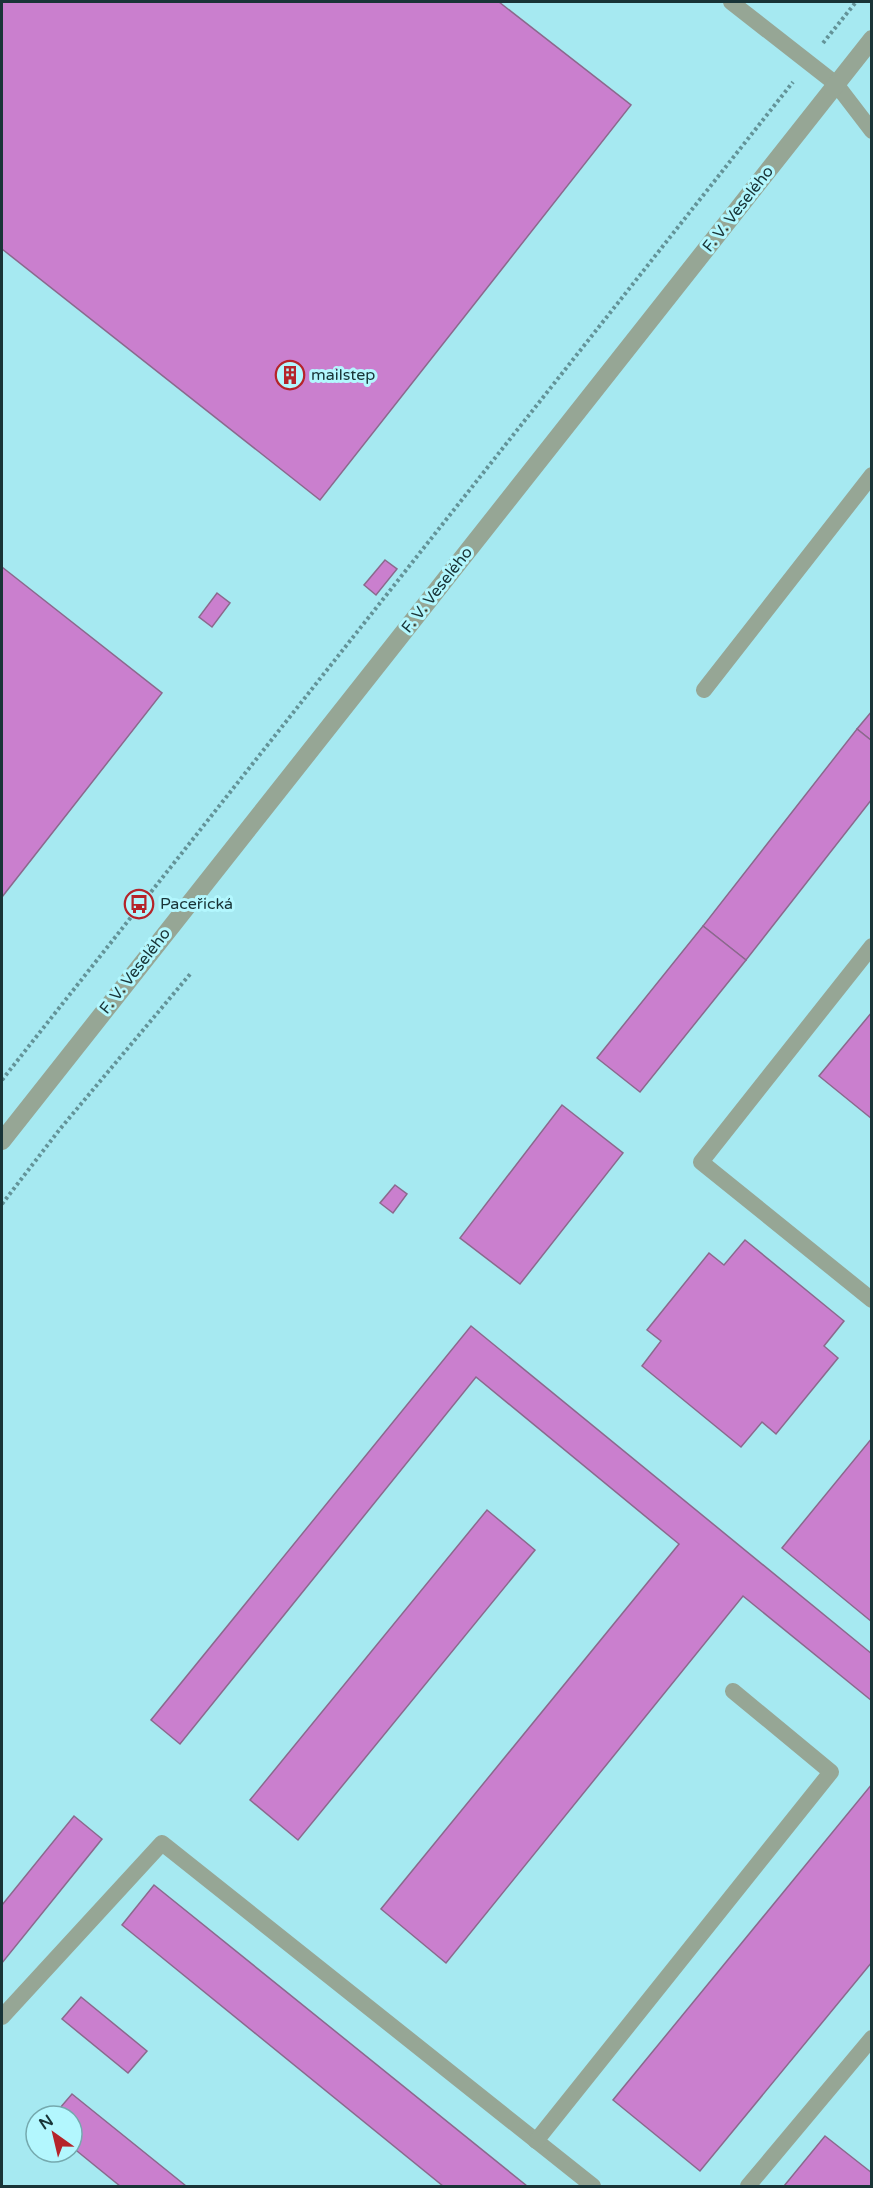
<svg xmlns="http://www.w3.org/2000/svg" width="873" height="2188" font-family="'Varela Round',sans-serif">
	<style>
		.building { fill: #ca7fce; stroke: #8b698d; stroke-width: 1.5 }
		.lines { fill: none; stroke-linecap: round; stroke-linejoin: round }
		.path { stroke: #639398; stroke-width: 4; stroke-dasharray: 3 3; stroke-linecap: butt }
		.lane { stroke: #96a695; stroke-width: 16 }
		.street { stroke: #96a695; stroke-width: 18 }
		.labels { text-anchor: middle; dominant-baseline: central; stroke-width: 6; stroke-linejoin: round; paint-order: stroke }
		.street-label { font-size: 16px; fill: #193437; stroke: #b3f7fe }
		.poi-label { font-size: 16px; fill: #193437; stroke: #b3f7fe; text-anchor: start }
	</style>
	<rect width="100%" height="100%" fill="#a6e9f1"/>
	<!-- building -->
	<g class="building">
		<polygon points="2,2 499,2 631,105 320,500 2,249"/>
		<polygon points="385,560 397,569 376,595 364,585"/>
		<polygon points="2,567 162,693 2,897"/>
		<polygon points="217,593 230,603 212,627 199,617"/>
		<polygon points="872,711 872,741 857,729"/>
		<polygon points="857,729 872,741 872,799 746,960 703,926"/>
		<polygon points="703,926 746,960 640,1092 597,1058"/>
		<polygon points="872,1012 872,1119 819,1076"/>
		<polygon points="562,1105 623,1153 520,1284 460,1238"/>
		<polygon points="395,1185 407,1194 393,1213 380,1203"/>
		<polygon points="745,1240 844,1321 824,1346 838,1358 776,1434 762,1422 741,1447 642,1366 661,1341 647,1330 709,1253 724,1265"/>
		<polygon points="471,1326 872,1654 872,1701 743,1596 446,1963 381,1909 679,1544 476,1377 180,1744 151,1720"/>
		<polygon points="872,1438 872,1622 782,1548"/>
		<polygon points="487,1510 535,1550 298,1840 250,1800"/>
		<polygon points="872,1784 872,1962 700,2171 613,2100"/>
		<polygon points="74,1816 102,1839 2,1963 2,1905"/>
		<polygon points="154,1885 527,2186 443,2186 122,1925"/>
		<polygon points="81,1997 147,2051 128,2073 62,2019"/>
		<polygon points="72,2094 186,2186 120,2186 72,2147 72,2116 53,2116"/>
		<polygon points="825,2136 872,2173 872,2186 784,2186"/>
	</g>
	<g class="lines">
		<!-- path -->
		<g class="path">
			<polyline points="823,43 856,2"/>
			<polyline points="2,1080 793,82"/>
			<polyline points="2,1204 60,1129 191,973"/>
		</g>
		<!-- lane -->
		<g class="lane">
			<polyline points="731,2 836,84 872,131"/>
			<polyline points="704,690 872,475"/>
			<polyline points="872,946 701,1162 872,1300"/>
			<polyline points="2,2017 162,1843 593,2186"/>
			<polyline points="536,2141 831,1772 733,1691"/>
			<polyline points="748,2186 872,2038"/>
		</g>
		<!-- street -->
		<polyline class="street" points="2,1141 872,39"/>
	</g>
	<!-- icons -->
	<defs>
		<g id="building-ring" transform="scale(1.5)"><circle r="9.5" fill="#b3f7fe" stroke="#b5242a" stroke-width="1.5"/><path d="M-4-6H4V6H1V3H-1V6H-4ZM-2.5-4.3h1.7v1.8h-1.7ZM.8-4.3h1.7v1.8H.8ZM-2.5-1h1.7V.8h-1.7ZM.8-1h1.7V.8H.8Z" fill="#b5242a"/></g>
		<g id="bus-ring" transform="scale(1.5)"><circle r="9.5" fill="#b3f7fe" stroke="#b5242a" stroke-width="1.5"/><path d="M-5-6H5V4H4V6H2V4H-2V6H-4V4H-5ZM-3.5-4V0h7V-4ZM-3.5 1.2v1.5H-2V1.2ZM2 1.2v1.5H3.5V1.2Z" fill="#b5242a"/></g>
	</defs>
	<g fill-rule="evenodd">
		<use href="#building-ring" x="290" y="375"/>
		<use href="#bus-ring" x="139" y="904"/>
	</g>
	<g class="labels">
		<!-- street labels -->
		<g class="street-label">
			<text transform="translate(738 209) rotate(-52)">F. V. Veselého</text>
			<text transform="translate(437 590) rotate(-52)">F. V. Veselého</text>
			<text transform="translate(135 971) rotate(-52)">F. V. Veselého</text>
		</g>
		<!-- poi labels -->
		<g class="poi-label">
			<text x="311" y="375">mailstep</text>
			<text x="160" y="904">Paceřická</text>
		</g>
	</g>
	<!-- border -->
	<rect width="873" height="2188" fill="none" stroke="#193437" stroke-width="6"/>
	<!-- north arrow -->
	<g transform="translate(54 2134) rotate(326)"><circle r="28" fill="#b3f7fe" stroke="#75a9ae" stroke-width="1.5"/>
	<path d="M0-4.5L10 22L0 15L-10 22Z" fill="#b5242a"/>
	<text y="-9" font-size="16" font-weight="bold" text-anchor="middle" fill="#193437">N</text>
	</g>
</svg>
